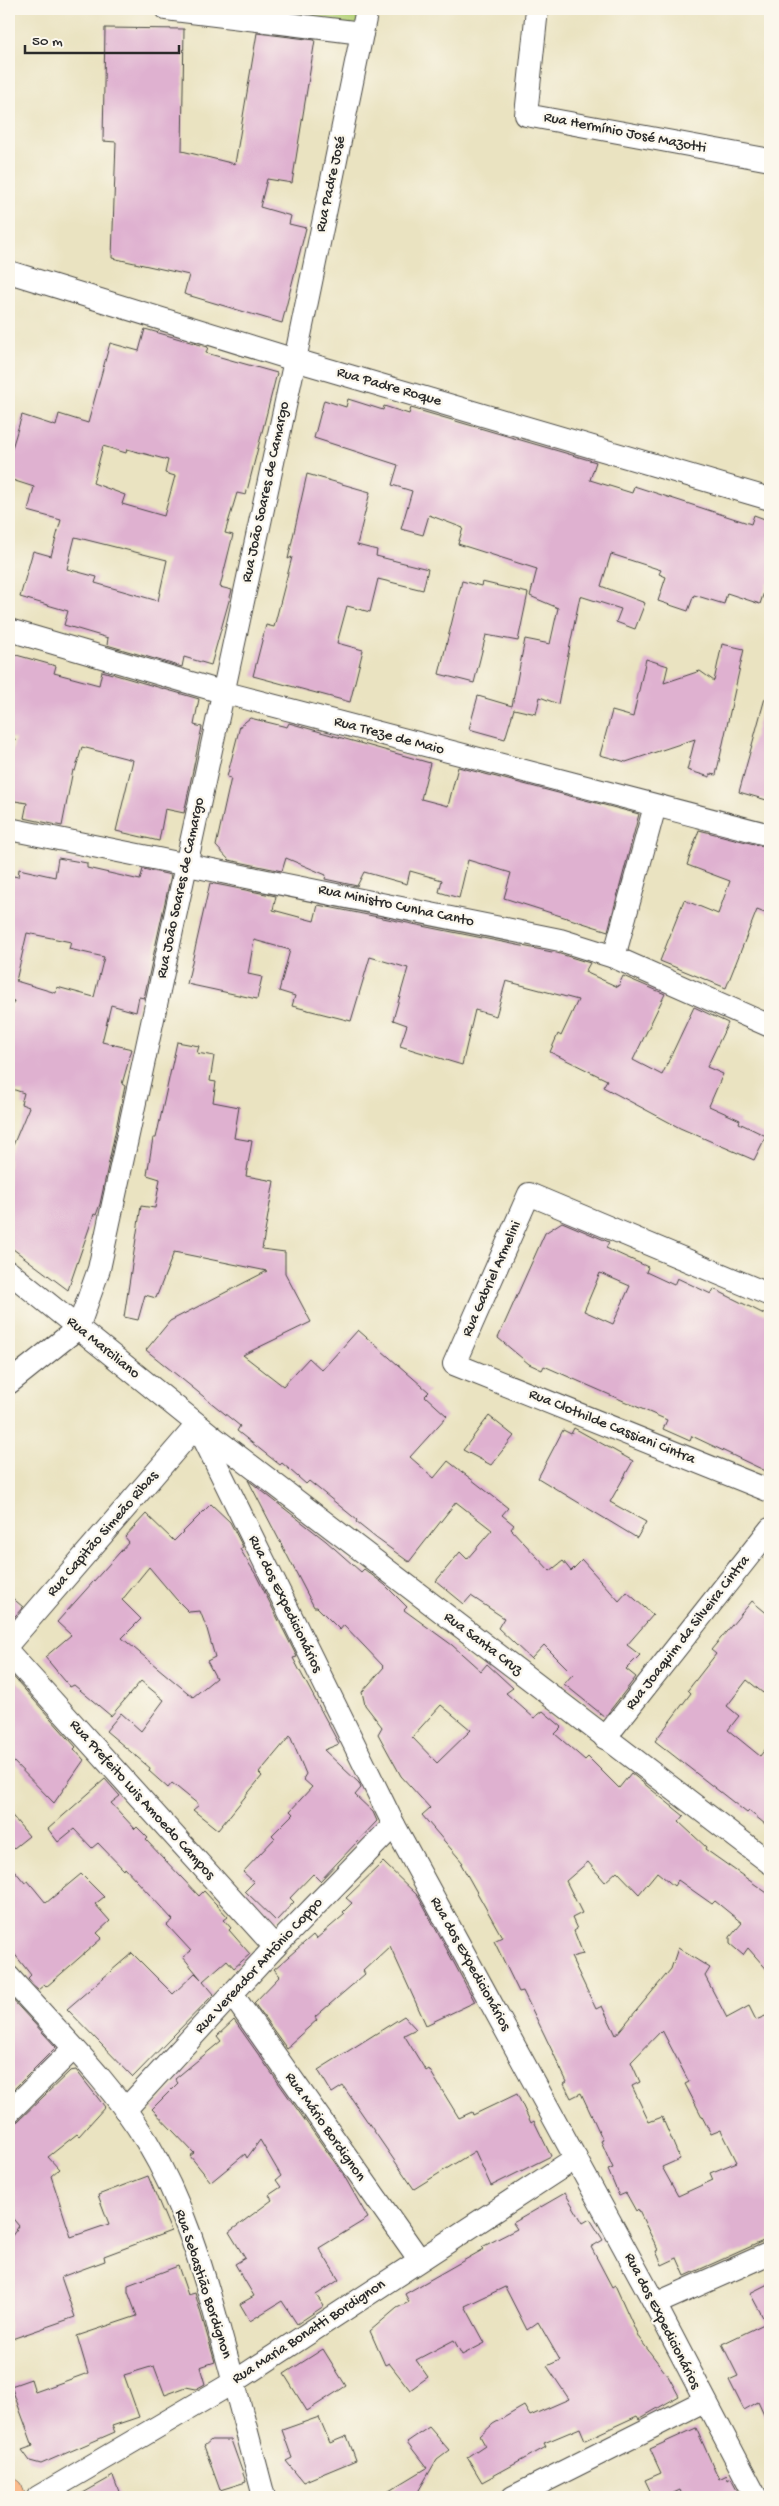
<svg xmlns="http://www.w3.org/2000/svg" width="779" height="2506" font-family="'Gochi Hand',sans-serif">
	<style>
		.green { fill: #b5d278; stroke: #707e52 }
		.building { fill: #dfb1d0; fill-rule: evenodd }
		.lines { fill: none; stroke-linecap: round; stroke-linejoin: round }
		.minor-casing { stroke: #484742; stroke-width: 24 }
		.major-casing { stroke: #484742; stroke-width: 29 }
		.minor { stroke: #fff; stroke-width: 22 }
		.major { stroke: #fbbb8c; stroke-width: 28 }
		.labels { text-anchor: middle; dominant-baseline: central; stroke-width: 4.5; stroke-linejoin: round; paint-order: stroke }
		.street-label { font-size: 15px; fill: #2b2b2b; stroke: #fbf7ec }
	</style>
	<rect width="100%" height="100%" fill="#fbf7ec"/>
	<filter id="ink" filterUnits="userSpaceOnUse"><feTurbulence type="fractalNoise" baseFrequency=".02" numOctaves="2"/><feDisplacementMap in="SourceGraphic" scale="10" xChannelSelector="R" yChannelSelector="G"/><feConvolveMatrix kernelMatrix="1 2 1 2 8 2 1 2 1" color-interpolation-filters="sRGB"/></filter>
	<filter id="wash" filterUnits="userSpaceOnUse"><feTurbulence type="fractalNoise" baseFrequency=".0096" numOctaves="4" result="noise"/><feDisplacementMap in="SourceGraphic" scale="20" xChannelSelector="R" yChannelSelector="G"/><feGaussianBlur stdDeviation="1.12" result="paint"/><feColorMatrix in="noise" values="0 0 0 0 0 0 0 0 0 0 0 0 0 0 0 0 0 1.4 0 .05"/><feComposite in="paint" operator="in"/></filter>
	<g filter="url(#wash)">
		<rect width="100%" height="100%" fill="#eae3c1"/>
		<!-- green -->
		<polygon class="green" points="250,9 362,9 359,27"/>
		<g id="blocks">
			<!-- building -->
			<g class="building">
				<polygon points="105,28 184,29 182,151 235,164 257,33 315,40 292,183 267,179 260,207 291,216 289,224 306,228 282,323 184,294 189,275 112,258 116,142 103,141"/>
				<path d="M145,329L208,347L206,353L277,373L246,495L237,493L225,533L233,535L220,587L232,590L211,665L184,657L182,667L107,645L108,638L64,625L68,611L20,597L33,551L51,556L61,520L28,511L34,487L9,479V458L22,415L56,426L59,414L88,423L110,343L139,351ZM103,446L126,453L127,449L168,460L165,473L175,476L164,516L122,504L125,495L93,483ZM75,537L167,560L158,601L95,583L97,577L67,569Z"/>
				<polygon points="348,399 383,410 384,406 409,414 411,408 596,462 590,480 632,493 634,486 751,524 754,515 770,521 770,584 767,583 760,604 727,593 724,604 694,595 688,611 658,601 666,577 659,574 661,570 611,554 601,586 645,603 635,629 616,622 621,609 580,596 558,704 540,697 536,714 514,709 505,739 469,729 478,696 512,706 525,639 550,644 558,608 530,596 537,569 458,544 463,528 429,515 423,535 401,529 412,491 392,485 398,465 314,438 324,400 346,407"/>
				<polygon points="307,474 370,492 357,545 377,550 376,556 428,569 423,590 378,579 370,612 347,606 337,643 363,650 350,702 253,676 266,625 274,627 292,557 288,559"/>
				<polygon points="462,581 481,586 482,582 528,593 518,641 486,635 474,683 439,674"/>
				<polygon points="722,644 744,649 716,775 710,774 710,777 687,770 695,739 626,762 600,755 612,711 633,717 646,659 668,666 664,683 700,671 714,681"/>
				<polygon points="9,653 56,666 54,673 99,685 102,671 199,699 194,725 202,727 184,813 165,809 159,841 116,831 133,760 82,747 75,771 73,770 62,826 24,818 27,803 9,800 9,767 15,739 9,737"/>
				<polygon points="765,698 770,699 770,801 739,792"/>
				<polygon points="250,718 287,727 289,723 430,763 421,799 448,806 458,767 639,814 608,931 504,898 511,873 468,860 459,898 439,892 442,880 410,871 407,884 364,872 357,886 325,879 326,875 286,858 282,871 229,860 216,846 231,778 227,777 240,726"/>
				<polygon points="699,830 770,848 770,915 757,910 726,988 660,961 684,900 718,914 730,881 687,865"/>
				<path d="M58,858L87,863V868L140,880L143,869L171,875L144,998L139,997L136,1012L111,1005L102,1042L132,1049L122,1084L125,1086L100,1204L96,1215L94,1214L68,1290L9,1246V1155L29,1107L21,1104L24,1093L9,1088V1015L14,1001L9,999V875L18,877L19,869L55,877ZM27,933L71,942L69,949L104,957L94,997L57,987L56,993L16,981Z"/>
				<polygon points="210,883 276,896 273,910 314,921 318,905 557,953 590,963 585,972 618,987 623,976 665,994 633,1060 662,1075 694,1007 728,1023 707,1067 723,1074 709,1106 740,1120 739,1123 766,1136 754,1160 680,1128 603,1087 607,1080 550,1052 558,1034 561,1036 578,1000 506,981 496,1016 475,1010 462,1065 400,1046 407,1025 393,1020 408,968 370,957 351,1021 292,1006 295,996 279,991 290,950 254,940 248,974 262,977 257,999 187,984"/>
				<polygon points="177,1042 199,1046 197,1053 214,1056 210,1081 216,1082 213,1102 239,1107 234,1138 252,1141 246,1176 274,1181 262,1249 285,1252 285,1273 311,1322 243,1355 283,1386 309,1358 322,1370 358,1330 429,1392 425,1396 447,1416 410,1457 434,1478 448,1461 508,1508 502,1515 514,1525 511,1529 550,1571 563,1561 571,1571 582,1560 619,1601 627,1592 653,1615 627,1645 640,1655 626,1669 636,1677 605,1717 564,1684 573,1674 544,1645 531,1659 498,1628 504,1618 471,1596 464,1604 436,1581 460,1552 467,1559 492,1530 456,1502 409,1562 376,1538 356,1522 357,1520 309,1481 306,1484 282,1463 280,1465 237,1431 240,1426 146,1350 170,1321 267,1271 174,1252 156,1298 145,1295 138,1320 124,1317 141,1206 155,1208 160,1179 147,1175 153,1138 156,1138"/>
				<path d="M562,1222L609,1242L606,1248L648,1267L646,1272L674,1285L677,1278L711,1294L714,1289L770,1317V1473L692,1436L690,1441L663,1429L667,1420L544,1366L542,1370L529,1364L498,1338L545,1233ZM600,1273L630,1286L613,1324L584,1311Z"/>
				<polygon points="489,1416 514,1436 491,1465 463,1450"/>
				<polygon points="574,1428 633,1461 610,1502 646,1522 637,1538 538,1478 563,1430 571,1434"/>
				<path d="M248,1480L326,1541L361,1572L364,1569L385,1585L407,1607L404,1610L452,1645L481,1671L487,1664L513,1688L506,1693L534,1718L543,1711L562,1727L555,1734L585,1760L588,1757L619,1788L631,1773L684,1816L679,1822L706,1847L705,1849L770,1895V1973L748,1948L743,1955L730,1944V1937L742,1923L715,1901L712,1904L678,1880L674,1886L657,1872L639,1894L617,1871L605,1882L588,1862L566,1881L582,1913L572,1918L577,1929L574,1931L583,1954L571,1957L596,2009L602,2006L616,2035L671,1969L678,1948L710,1968L705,1976L727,2018L749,2006L756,2020L770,2014V2238L685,2276L677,2258L662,2265L656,2251L658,2250L638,2209L636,2211L626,2193L619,2196L608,2170L613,2168L601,2141L603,2140L581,2093L571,2098L564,2084L567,2082L544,2034L523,1991L519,1992L494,1941L502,1937L461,1864L463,1863L422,1815L430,1808L401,1776L378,1734L382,1727L365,1705L362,1692L384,1667L344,1625L340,1630L317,1607H314ZM441,1705L471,1730L437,1763L412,1737ZM662,2030L689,2082L685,2084L711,2134L721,2130L737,2162L710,2173L713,2180L678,2196L662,2167L680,2159L662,2117L649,2122L632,2086L640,2082L631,2062Z"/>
				<path d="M211,1504L230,1522L243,1547L240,1549L256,1575L297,1657L293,1658L339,1744L324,1750L359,1783L361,1788L355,1795L373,1812L377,1821L320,1881L313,1874L290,1898L294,1902L276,1921L245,1891L254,1882L243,1872L275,1838L272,1835L293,1814L290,1811L312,1787L303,1779L306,1774L290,1736L259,1773L262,1776L218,1830L193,1810L199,1805L172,1783L168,1788L149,1771L150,1768L106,1731L121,1713L141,1731L164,1700L141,1681L111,1716L74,1685L70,1687L45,1657L71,1635L57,1622L129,1542L125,1537L146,1514L174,1541ZM149,1567L176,1599L189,1612L200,1611L207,1629L215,1657L207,1661L216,1678L193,1697L122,1638L141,1619L122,1600Z"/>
				<polygon points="9,1595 23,1607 9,1623"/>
				<polygon points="752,1601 770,1616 770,1684 763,1693 747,1680 727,1706 739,1716 728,1730 760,1756 770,1743 770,1828 749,1811 747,1813 655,1741 691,1693 688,1690 716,1654 711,1650"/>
				<polygon points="9,1672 76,1747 74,1749 84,1760 54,1803 9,1757"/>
				<polygon points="105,1779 120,1796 111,1803 135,1829 137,1827 148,1838 146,1840 199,1896 204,1891 228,1917 224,1920 231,1928 229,1930 250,1954 234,1968 227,1960 203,1981 214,1994 133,2077 67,2009 132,1953 173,1994 195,1973 201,1979 183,1957 191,1951 167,1925 173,1920 125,1868 124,1870 98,1843 92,1848 74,1829 58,1842 48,1829"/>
				<polygon points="9,1812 29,1836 9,1852"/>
				<polygon points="383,1862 418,1896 475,2002 426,2025 390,1946 363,1971 365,1974 315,2017 317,2020 290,2044 291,2046 287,2049 254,2003 280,1976 274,1969 280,1964 313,1935 316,1939 345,1914 343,1912 352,1903 346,1898"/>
				<polygon points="9,1864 25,1883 28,1881 46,1903 81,1874 104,1897 95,1904 110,1921 97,1933 102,1938 46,1987 44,1985 38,1990 28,1978 31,1975 9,1947"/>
				<polygon points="9,1996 56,2047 9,2094"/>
				<polygon points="404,2016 416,2029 404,2035 426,2071 429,2069 459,2118 472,2112 473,2115 517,2094 531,2123 534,2121 551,2156 491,2186 475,2151 414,2189 343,2086 332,2093 318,2070"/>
				<polygon points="234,2020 343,2174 368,2218 319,2248 339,2280 316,2295 324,2306 297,2324 282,2301 250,2321 240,2304 254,2296 235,2264 245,2258 229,2232 272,2200 269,2195 281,2187 276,2180 281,2176 260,2140 247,2158 245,2154 211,2182 190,2156 194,2153 152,2109 178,2083 175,2079 221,2041 217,2036"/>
				<polygon points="76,2070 105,2107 79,2136 77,2134 48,2157 59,2169 51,2176 71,2237 109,2224 98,2195 148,2176 171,2231 104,2256 105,2261 61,2277 75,2317 9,2340 9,2240 19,2226 9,2214 9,2125 18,2121 70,2071"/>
				<polygon points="565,2193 583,2223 590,2219 603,2240 591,2247 612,2287 615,2285 639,2338 668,2376 679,2396 639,2419 637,2416 585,2440 580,2428 544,2443 546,2447 482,2482 467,2457 485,2445 480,2436 493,2424 524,2406 530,2416 569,2399 547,2366 560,2360 538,2322 527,2330 505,2287 465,2306 485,2343 462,2355 454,2340 416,2360 428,2377 410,2390 389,2363 385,2365 370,2331 397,2308 409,2302 405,2294 484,2249 482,2247 517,2229 513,2223"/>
				<polygon points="178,2266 188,2295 195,2293 215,2362 200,2367 205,2384 196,2389 186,2387 165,2395 154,2366 124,2375 139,2417 112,2426 115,2432 41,2464 30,2461 22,2450 33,2446 11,2386 31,2379 35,2392 88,2373 77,2336 137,2316 128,2292 128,2285"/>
				<polygon points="770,2283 770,2428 758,2402 744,2410 729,2380 738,2376 722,2344 766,2323 750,2293"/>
				<polygon points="323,2349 346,2386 307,2411 284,2374"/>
				<polygon points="319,2417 330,2443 347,2436 356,2460 303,2482 286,2461 292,2458 282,2430"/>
				<polygon points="429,2427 449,2450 437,2459 415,2497 379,2497 427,2468 407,2442"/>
				<polygon points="696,2428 719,2479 727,2475 728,2480 731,2478 741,2497 683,2497 680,2490 665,2497 653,2497 645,2480 661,2473 650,2449"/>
				<polygon points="211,2440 231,2440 246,2482 220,2490 204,2446"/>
				<polygon points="113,2476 121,2497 76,2497"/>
			</g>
		</g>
	</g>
	<g filter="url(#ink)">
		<use href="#blocks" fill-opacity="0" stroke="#484742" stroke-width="1"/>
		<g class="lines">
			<!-- minor casing -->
			<g class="minor-casing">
				<g id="minor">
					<polyline points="166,9 362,33"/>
					<polyline points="537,9 526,115 770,160"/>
					<polyline points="9,272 295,360 770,499"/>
					<polyline points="9,630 222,692 770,835"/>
					<polyline points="9,829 560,940 614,957 770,1026"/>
					<polyline points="614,957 655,806"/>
					<polyline points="9,1272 217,1440 770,1863"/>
					<polyline points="770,1295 529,1194 454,1364 770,1491"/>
					<polyline points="9,1383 78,1328 99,1269 295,360 367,9"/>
					<polyline points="197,1425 394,1825 655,2304 756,2497"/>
					<polyline points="9,1643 197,1425"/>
					<polyline points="9,1653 275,1947"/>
					<polyline points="605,1738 770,1529"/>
					<path d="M9,1977C56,2030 110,2081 147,2142C183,2202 203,2269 221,2336C236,2390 250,2443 264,2497"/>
					<polyline points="232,1994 419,2259"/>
					<polyline points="125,2110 275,1947 394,1825"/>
					<polyline points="9,2112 73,2049"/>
					<polyline points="655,2304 770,2253"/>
					<polyline points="38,2497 234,2382 576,2158"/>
					<polyline points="513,2497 704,2401"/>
				</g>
			</g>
			<!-- major casing -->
			<g class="major-casing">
				<polyline id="major" points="9,2492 11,2497"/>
			</g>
			<!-- minor -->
			<use href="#minor" class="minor"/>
			<!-- major -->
			<use href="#major" class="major"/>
		</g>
	</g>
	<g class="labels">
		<!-- street labels -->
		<g class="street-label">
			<text transform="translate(625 133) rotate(11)">Rua Hermínio José Mazotti</text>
			<text transform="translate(331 184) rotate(-78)">Rua Padre José</text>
			<text transform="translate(389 387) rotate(16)">Rua Padre Roque</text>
			<text transform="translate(266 492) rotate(-78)">Rua João Soares de Camargo</text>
			<text transform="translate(389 736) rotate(15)">Rua Treze de Maio</text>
			<text transform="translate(181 888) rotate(-78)">Rua João Soares de Camargo</text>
			<text transform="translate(396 906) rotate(12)">Rua Ministro Cunha Canto</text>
			<text transform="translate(492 1279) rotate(-66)">Rua Gabriel Armelini</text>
			<text transform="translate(103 1348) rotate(39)">Rua Marciliano</text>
			<text transform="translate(612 1427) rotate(22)">Rua Clothilde Cassiani Cintra</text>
			<text transform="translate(103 1534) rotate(-49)">Rua Capitão Simeão Ribas</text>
			<text transform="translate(285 1604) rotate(64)">Rua dos Expedicionários</text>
			<text transform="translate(688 1633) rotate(-52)">Rua Joaquim da Silveira Cintra</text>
			<text transform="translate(483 1644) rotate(37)">Rua Santa Cruz</text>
			<text transform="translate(142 1800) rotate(48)">Rua Prefeito Luis Amoedo Campos</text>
			<text transform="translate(470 1964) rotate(61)">Rua dos Expedicionários</text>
			<text transform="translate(259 1966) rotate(-47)">Rua Vereador Antônio Coppo</text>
			<text transform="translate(325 2127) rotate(55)">Rua Mário Bordignon</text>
			<text transform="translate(203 2284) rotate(72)">Rua Sebastião Bordignon</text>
			<text transform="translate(662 2321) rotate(63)">Rua dos Expedicionários</text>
			<text transform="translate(309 2332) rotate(-33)">Rua Maria Bonatti Bordignon</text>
		</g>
	</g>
	<!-- margin -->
	<rect width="779" height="2506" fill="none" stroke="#fbf7ec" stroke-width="30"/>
	<!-- scale -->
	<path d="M25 45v8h154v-8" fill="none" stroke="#2b2b2b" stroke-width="2.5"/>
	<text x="32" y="45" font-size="15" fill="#2b2b2b" stroke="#fbf7ec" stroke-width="4" paint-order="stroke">50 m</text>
</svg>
